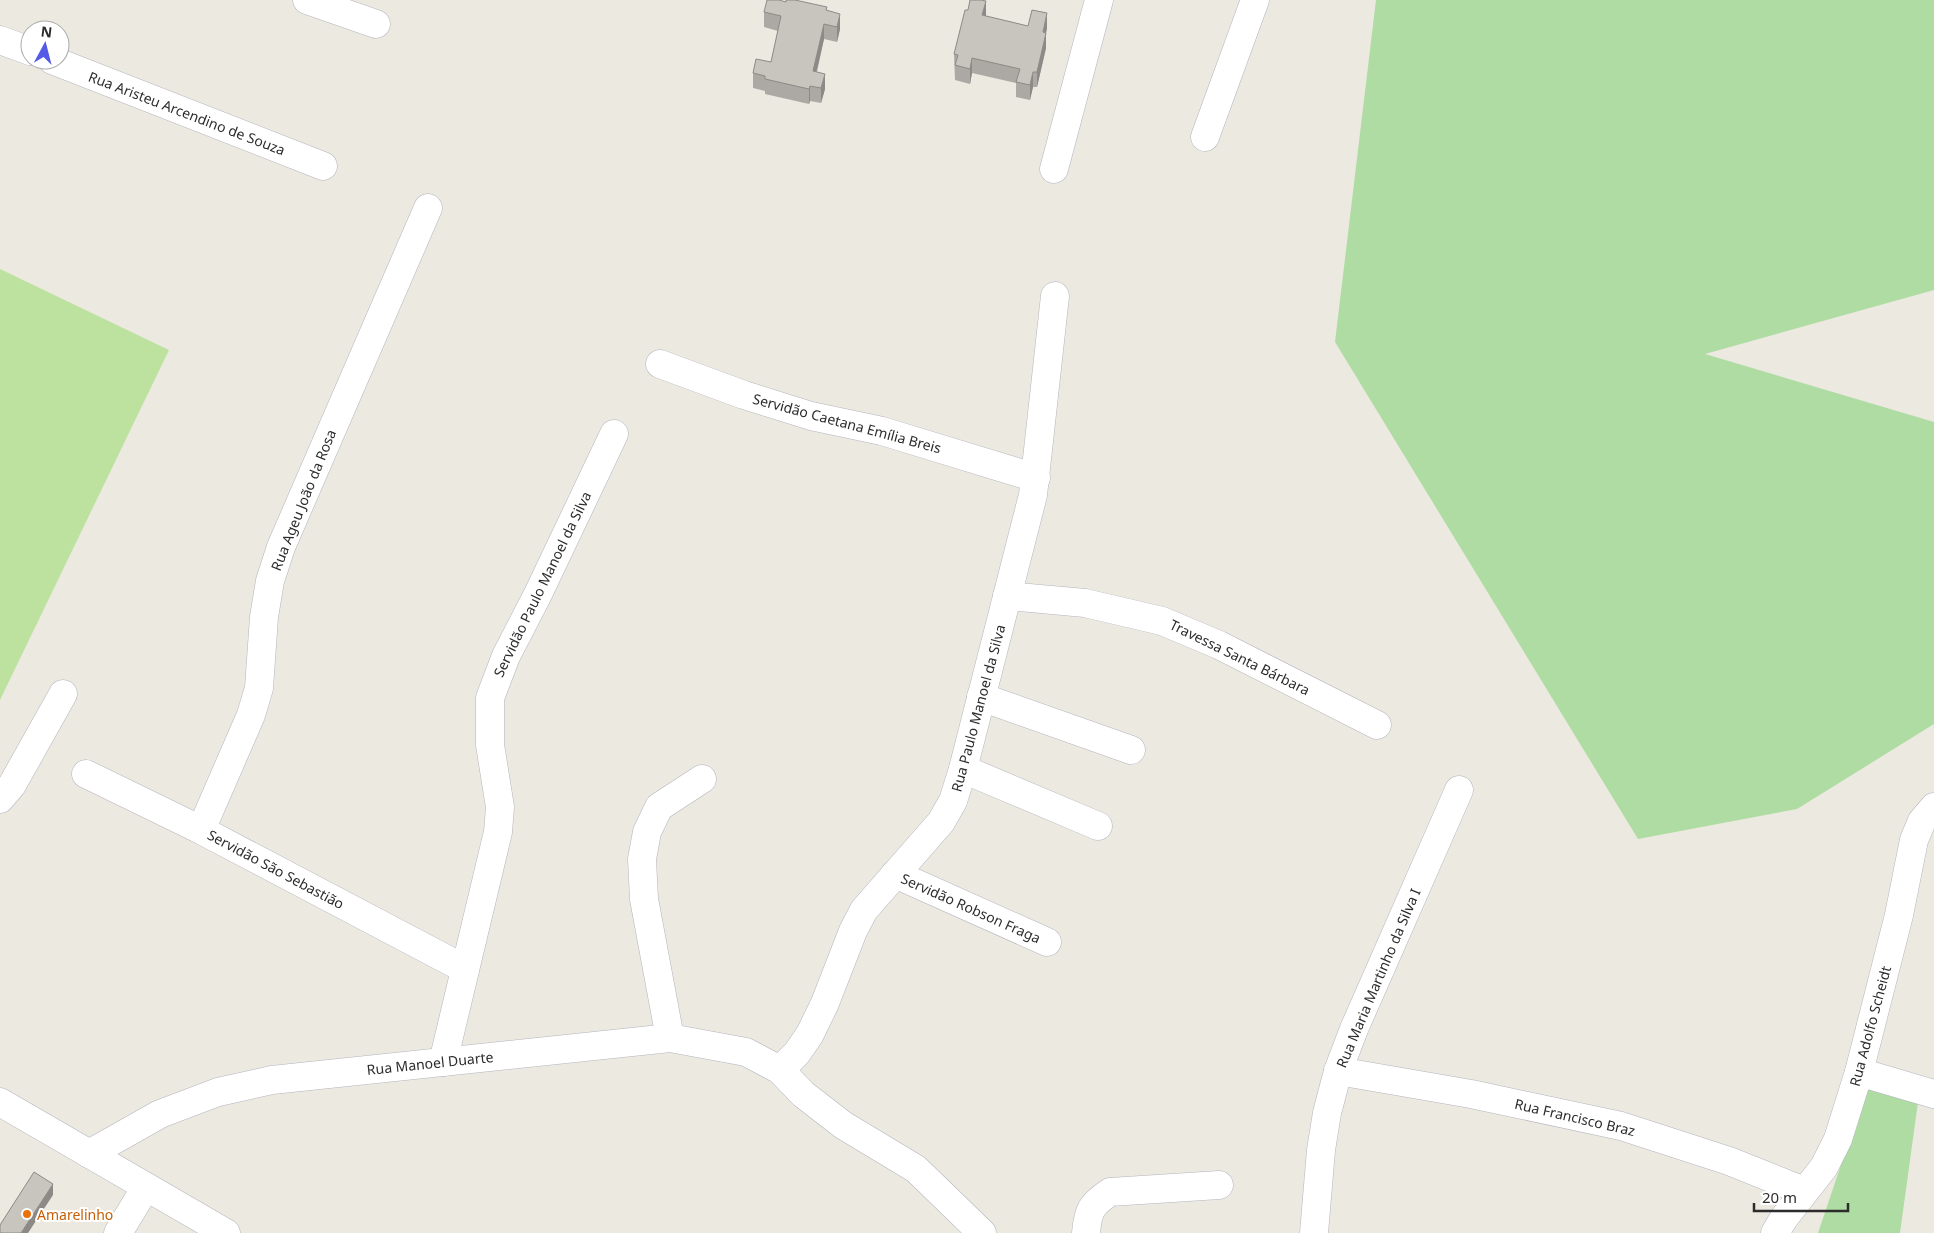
<svg xmlns="http://www.w3.org/2000/svg" width="1934" height="1233" font-family="'Noto Sans',sans-serif">
	<style>
		.green { fill: #afdca3 }
		.pitch { fill: #bde2a0 }
		.lines { fill: none; stroke-linecap: round; stroke-linejoin: round }
		.minor-casing { stroke: #b4b4be; stroke-width: 29 }
		.minor { stroke: #fff; stroke-width: 28 }
		.wall { fill: #aca9a4 }
		.shaded-wall { fill: #8c8a86 }
		.building { fill: #c8c5bf; stroke: #8c8a86 }
		.food-dot { fill: #e8710a; stroke: #fff; stroke-width: 2 }
		.labels { text-anchor: middle; dominant-baseline: central; stroke-width: 4; stroke-linejoin: round; paint-order: stroke }
		.street-label { font-size: 14px; fill: #2c2c2c; stroke: #fff }
		.food-label { font-size: 14px; fill: #c56008; stroke: #fff; text-anchor: start }
	</style>
	<rect width="100%" height="100%" fill="#ece9e0"/>
	<!-- green -->
	<g class="green">
		<polygon points="1376,0 1934,0 1934,290 1705,354 1934,422 1934,724 1797,809 1638,839 1335,342"/>
		<polygon points="1867,1088 1918,1102 1900,1233 1818,1233"/>
	</g>
	<!-- pitch -->
	<polygon class="pitch" points="0,269 169,350 0,700"/>
	<g class="lines">
		<!-- minor casing -->
		<g class="minor-casing">
			<g id="minor">
				<polyline points="307,0 376,24"/>
				<polyline points="0,40 30,51"/>
				<polyline points="52,60 323,166"/>
				<polyline points="1205,137 1255,0"/>
				<polyline points="1054,169 1099,0"/>
				<polyline points="660,364 744,395 811,416 882,431 1036,478"/>
				<polyline points="1007,596 1085,603 1162,621 1219,645 1377,725"/>
				<polyline points="981,697 1131,750"/>
				<polyline points="963,769 1098,826"/>
				<polyline points="86,774 201,830 465,969"/>
				<polyline points="0,799 12,785 63,694"/>
				<polyline points="201,830 251,715 259,688 264,617 270,581 281,547 428,208"/>
				<polyline points="895,874 1047,942"/>
				<polyline points="670,1038 644,899 642,859 647,832 659,807 702,779"/>
				<polyline points="443,1062 498,832 500,807 490,745 490,698 506,656 538,594 614,434"/>
				<polyline points="780,1070 797,1053 810,1034 825,1003 853,931 864,910 941,822 953,801 963,769 1033,495 1055,296"/>
				<polyline points="1338,1071 1471,1094 1621,1126 1729,1161 1804,1191"/>
				<polyline points="1859,1072 1934,1094"/>
				<polyline points="0,1102 226,1233"/>
				<polyline points="89,1154 160,1114 218,1092 272,1080 670,1038 746,1052 780,1070 803,1094 843,1125 916,1169 982,1233"/>
				<polyline points="118,1233 146,1187"/>
				<path d="M1086,1233C1088,1210 1091,1205 1110,1192L1219,1185"/>
				<polyline points="1314,1233 1321,1150 1327,1113 1338,1071 1354,1029 1459,790"/>
				<polyline points="1775,1233 1784,1218 1824,1167 1838,1139 1859,1072 1899,915 1914,840 1922,821 1934,807"/>
			</g>
		</g>
		<!-- minor -->
		<use href="#minor" class="minor"/>
	</g>
	<!-- wall -->
	<g class="wall">
		<polygon points="827,11 840,29 837,42 824,39 817,72 825,89 821,103 810,101 809,104 765,94 765,91 753,88 753,73 771,62 778,31 764,27 764,12"/>
		<polygon points="1028,26 1047,28 1046,33 1046,48 1037,87 1033,87 1030,100 1016,97 1016,83 972,73 970,84 955,80 954,54"/>
	</g>
	<!-- shaded-wall -->
	<g class="shaded-wall">
		<polygon points="986,1 986,16 982,15"/>
		<polygon points="1047,13 1047,28 1043,47 1043,32"/>
		<polygon points="840,14 840,29 837,42 837,27"/>
		<polygon points="824,24 824,39 813,86 813,71"/>
		<polygon points="1046,33 1046,48 1037,87 1037,72"/>
		<polygon points="972,58 972,73 970,84 970,69"/>
		<polygon points="1033,72 1033,87 1030,100 1030,85"/>
		<polygon points="825,74 825,89 821,103 821,88"/>
		<polygon points="810,86 810,101 809,104 809,89"/>
		<polygon points="53,1184 53,1195 28,1233 21,1233"/>
	</g>
	<!-- building -->
	<g class="building">
		<polygon points="767,0 779,0 786,2 786,0 795,0 827,7 826,10 840,14 837,27 824,24 813,71 825,74 821,88 810,86 809,89 765,79 765,76 753,73 756,59 771,62 781,16 764,12"/>
		<polygon points="970,0 981,0 986,1 982,15 1028,26 1032,10 1047,13 1043,32 1046,33 1037,72 1033,72 1030,85 1016,82 1020,69 972,58 970,69 955,65 958,55 954,54 965,10 968,10"/>
		<polygon points="34,1172 53,1184 21,1233 0,1233 0,1225"/>
	</g>
	<!-- markers -->
	<circle class="food-dot" cx="27" cy="1214" r="5"/>
	<g class="labels">
		<!-- street labels -->
		<g class="street-label">
			<text transform="translate(187 113) rotate(21)">Rua Aristeu Arcendino de Souza</text>
			<text transform="translate(847 423) rotate(15)">Servidão Caetana Emília Breis</text>
			<text transform="translate(303 500) rotate(-68)">Rua Ageu João da Rosa</text>
			<text transform="translate(542 584) rotate(-64)">Servidão Paulo Manoel da Silva</text>
			<text transform="translate(1240 657) rotate(26)">Travessa Santa Bárbara</text>
			<text transform="translate(978 708) rotate(-75)">Rua Paulo Manoel da Silva</text>
			<text transform="translate(276 869) rotate(28)">Servidão São Sebastião</text>
			<text transform="translate(971 908) rotate(24)">Servidão Robson Fraga</text>
			<text transform="translate(1378 978) rotate(-67)">Rua Maria Martinho da Silva I</text>
			<text transform="translate(1870 1026) rotate(-75)">Rua Adolfo Scheidt</text>
			<text transform="translate(430 1063) rotate(-6)">Rua Manoel Duarte</text>
			<text transform="translate(1575 1117) rotate(13)">Rua Francisco Braz</text>
		</g>
		<!-- food labels -->
		<g class="food-label">
			<text x="37" y="1214">Amarelinho</text>
		</g>
	</g>
	<!-- north arrow -->
	<g transform="translate(45 45) rotate(7)"><circle r="24" fill="#ffffff" stroke="#ababab"/>
	<path d="M0-4L9 19L0 12L-9 19Z" fill="#535ae6"/>
	<text y="-8" font-size="14" font-weight="bold" text-anchor="middle" fill="#2c2c2c">N</text>
	</g>
	<!-- scale -->
	<path d="M1754 1203v8h94v-8" fill="none" stroke="#2c2c2c" stroke-width="2.5"/>
	<text x="1762" y="1203" font-size="15" fill="#2c2c2c" stroke="#ffffff" stroke-width="4" paint-order="stroke">20 m</text>
</svg>
